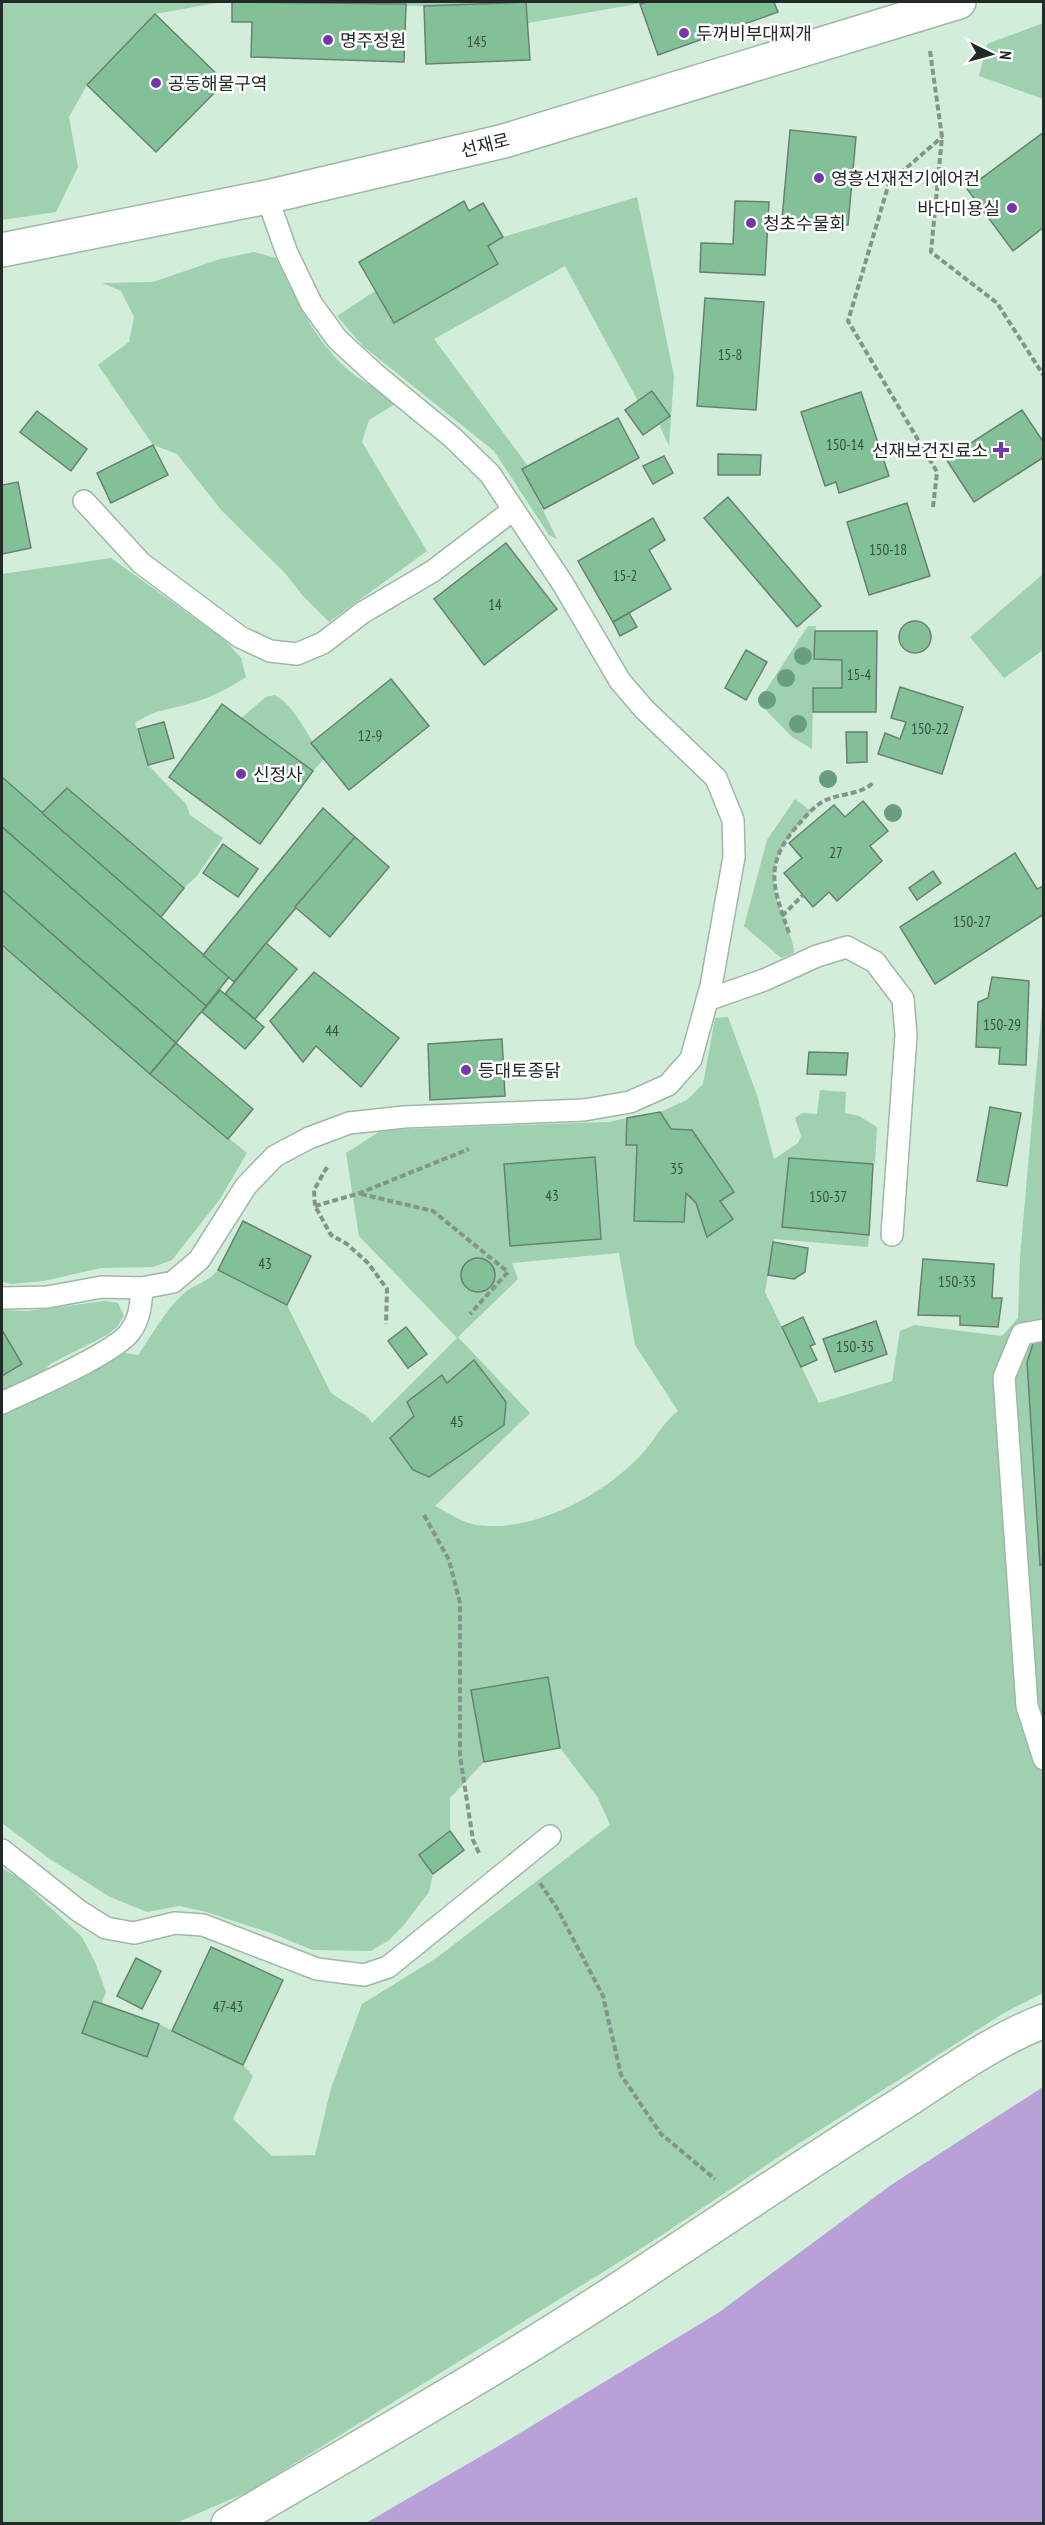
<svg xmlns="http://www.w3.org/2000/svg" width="1045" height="2525" font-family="'PT Sans Narrow','Noto Sans KR',sans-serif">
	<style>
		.green { fill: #9fd0af; fill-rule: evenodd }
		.water { fill: #baa0d9 }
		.building { fill: #82c098; stroke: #698070; stroke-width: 1.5 }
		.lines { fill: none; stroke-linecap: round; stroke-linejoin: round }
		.lane-casing { stroke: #9fb7a6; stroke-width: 24 }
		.street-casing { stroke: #9fb7a6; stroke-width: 36 }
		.secondary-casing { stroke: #9fb7a6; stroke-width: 36 }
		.path { stroke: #829588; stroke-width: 4; stroke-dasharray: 6 3; stroke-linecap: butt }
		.lane { stroke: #fff; stroke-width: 21 }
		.street { stroke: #fff; stroke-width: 33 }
		.secondary { stroke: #fff; stroke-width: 33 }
		.tree { fill: #699d80 }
		.poi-dot { fill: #7636ab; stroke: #fff; stroke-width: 2 }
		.labels { text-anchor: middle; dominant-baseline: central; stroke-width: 5; stroke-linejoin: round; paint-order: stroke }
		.number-label { font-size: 15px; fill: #395041 }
		.poi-label { font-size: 18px; fill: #212a24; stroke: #fff; text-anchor: start }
		.street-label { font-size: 18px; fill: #212a24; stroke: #fff }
	</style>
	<rect width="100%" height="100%" fill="#d3eddb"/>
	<!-- green -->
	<g class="green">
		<polygon points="2,2 222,2 155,14 87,85 69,117 78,167 56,212 2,220"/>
		<polygon points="306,2 511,2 424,6"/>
		<polygon points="526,2 648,2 528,23"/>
		<polygon points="1043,23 1043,99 979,76 987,44"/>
		<polygon points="637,197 674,376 669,446 659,424 670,416 652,391 638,401 565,266 434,339 528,466 523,469 557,539 549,535 494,451 363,346 337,316 375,291 395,323 498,264 488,246 503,237"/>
		<path d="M254,252L276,258C297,302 318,348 357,377C370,386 384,394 397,403L369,420L362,442L427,551L329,622L303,596L285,573L222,511L177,454L153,445L98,365L129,342L134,317L121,291L102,283L153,282L220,259Z"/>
		<path d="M111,558L225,640L241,658L246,677C229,688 212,697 192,703C169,710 156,709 135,723L148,765L186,804L190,815L223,838L196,877L184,888L67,788L42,813L2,777V574Z"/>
		<polygon points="1043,574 1043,650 1004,678 970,637"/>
		<polygon points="808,626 816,626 814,659 842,660 842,688 813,688 812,749 792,737 758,702"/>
		<path d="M275,695C295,705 310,741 324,759L313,771L241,718L266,697Z"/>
		<path d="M795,799L811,811C780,845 764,865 781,912C786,926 793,938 794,953L781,958L744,926L767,840Z"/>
		<polygon points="2,945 150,1074 247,1153 220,1199 172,1260 153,1267 101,1268 44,1281 12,1284 2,1282"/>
		<path d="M1043,995L1041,1565L1044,1564L1043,1993L1004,2013L798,2144L653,2241L250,2491L176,2523L2,2524V1868L20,1879L82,1937L95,1962L106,1992L102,2003L94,2001L83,2033L147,2056L159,2024L243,2065L253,2076L233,2119L272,2156L315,2155L331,2088L362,2004L435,1959L610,1825L598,1798L560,1748L547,1677L471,1691L484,1762L450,1798V1831L419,1855L433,1874L429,1892L403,1926L389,1940L371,1951L312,1950L274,1934L203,1911L179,1906L147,1912L110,1897L50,1859L2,1823V1403L107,1350L138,1355C152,1335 164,1312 183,1294C194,1284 209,1282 218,1270L287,1305L331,1393L368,1417L372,1423L457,1338L359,1236L346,1153L382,1130L609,1122L627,1118L626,1144L637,1145L634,1220L684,1222L686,1193L696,1203L707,1236L732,1219L720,1201L734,1191L692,1131L671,1129L660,1112L687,1100L703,1084L715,1018L728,1017L757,1095L774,1159L798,1143L801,1136L795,1118L802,1113L817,1114L820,1090L846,1092L845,1113L859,1116L877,1127L875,1165L873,1160V1164L789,1158L782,1227L869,1235L868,1247L774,1239L765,1292L819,1403L892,1381L900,1331L914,1325L1002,1336L1018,1318L1020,1257ZM619,1253L635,1345L678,1411C662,1423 654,1442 640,1456C602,1496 533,1533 476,1525C463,1523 447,1512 435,1506L530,1413L458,1337L518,1279L512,1263Z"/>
		<polygon points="105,1301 118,1303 124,1316 117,1327 107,1335 50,1364 44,1372 2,1393 2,1376 22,1364 2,1330 2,1310 27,1311"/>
	</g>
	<!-- water -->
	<polygon class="water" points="1043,2087 1043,2523 366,2523 495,2448 718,2313 891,2185"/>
	<!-- building -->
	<g class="building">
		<polygon points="232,2 406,4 404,62 251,57 252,22 232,22"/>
		<polygon points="526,2 530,60 426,64 424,6"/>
		<polygon points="648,2 774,2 778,12 658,55 640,4"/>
		<polygon points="155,14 225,82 156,152 87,85"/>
		<polygon points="790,130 856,137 848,225 782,219"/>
		<polygon points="1044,132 1044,227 1013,251 967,189"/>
		<polygon points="464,201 469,211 483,203 503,237 488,246 498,264 394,323 359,262"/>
		<polygon points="735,201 769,202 765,275 700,272 701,243 733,244"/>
		<polygon points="705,298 764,302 756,410 697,406"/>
		<polygon points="652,391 670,416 643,435 625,410"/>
		<polygon points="861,392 889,476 839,493 836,482 825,486 801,412"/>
		<polygon points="1022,410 1044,443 1044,457 974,502 946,459"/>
		<polygon points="37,411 87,449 71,471 20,432"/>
		<polygon points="618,418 639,458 544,509 522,469"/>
		<polygon points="153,445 168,475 111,503 97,473"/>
		<polygon points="718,454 761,455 760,475 718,475"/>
		<polygon points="664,456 673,473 653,484 643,466"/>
		<polygon points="18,482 31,548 2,554 2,485"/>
		<polygon points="728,497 821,606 797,627 704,518"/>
		<polygon points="907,503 930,576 869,595 847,522"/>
		<polygon points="653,518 665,540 649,550 671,589 613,622 578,561"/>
		<polygon points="506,543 557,609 484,665 434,599"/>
		<polygon points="629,613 637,627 620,636 613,622"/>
		<circle cx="915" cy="637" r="16"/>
		<polygon points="815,631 877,631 876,712 813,712 813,688 842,688 842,660 814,659"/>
		<polygon points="746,650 767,662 746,700 725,688"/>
		<polygon points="391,679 429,726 349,790 311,743"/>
		<polygon points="900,687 963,707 942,774 878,754 885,733 900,739 906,722 891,718"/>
		<polygon points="222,704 313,771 260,844 169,777"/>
		<polygon points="164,722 174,758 148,765 138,729"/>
		<polygon points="846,732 867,732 867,762 847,763"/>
		<polygon points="2,777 229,977 206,1006 2,827"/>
		<polygon points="67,788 184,888 161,917 42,813"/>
		<polygon points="863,801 888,831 870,846 882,861 837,901 829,892 813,907 784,873 802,858 789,843 834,805 845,817"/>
		<polygon points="323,808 355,837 234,982 203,955"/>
		<polygon points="2,827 206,1006 176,1043 2,890"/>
		<polygon points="355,837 389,867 330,937 295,907"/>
		<polygon points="223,844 258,869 238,897 203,873"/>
		<polygon points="1015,853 1037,889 1044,886 1044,914 935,984 900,927"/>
		<polygon points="933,871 941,883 917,900 909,888"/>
		<polygon points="2,890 176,1043 150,1074 2,945"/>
		<polygon points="266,943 297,969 255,1019 225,994"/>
		<polygon points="314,972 399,1038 361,1087 316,1046 303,1062 270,1021"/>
		<polygon points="992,977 1029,981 1026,1065 999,1064 1000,1048 976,1047 978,1002 988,998"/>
		<polygon points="220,990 264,1027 245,1049 202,1012"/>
		<polygon points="502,1039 505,1096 430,1100 428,1044"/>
		<polygon points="176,1043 253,1109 228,1139 150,1074"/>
		<polygon points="809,1052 848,1053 846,1075 807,1074"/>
		<polygon points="990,1107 1021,1113 1007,1186 977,1181"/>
		<polygon points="660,1112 671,1129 692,1130 734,1192 720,1201 733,1219 707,1237 696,1203 686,1193 684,1222 634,1221 637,1145 626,1145 627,1118"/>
		<polygon points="595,1157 601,1239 510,1246 504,1164"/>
		<polygon points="789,1158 873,1164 869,1235 782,1227"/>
		<polygon points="243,1221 311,1256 287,1305 218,1270"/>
		<polygon points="773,1242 808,1248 805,1272 794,1279 768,1275"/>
		<circle cx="478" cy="1275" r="17"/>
		<polygon points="923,1259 994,1264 992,1298 1002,1298 998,1327 960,1325 960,1316 918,1315"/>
		<polygon points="803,1317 815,1344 810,1346 817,1360 801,1367 782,1327"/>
		<polygon points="876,1321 887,1354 835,1372 823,1339"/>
		<polygon points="406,1327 427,1354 408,1368 388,1341"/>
		<polygon points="2,1330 22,1364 2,1376"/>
		<polygon points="1044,1340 1044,1564 1040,1565 1027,1362 1034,1341"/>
		<polygon points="474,1360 506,1402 504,1425 429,1477 413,1470 390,1438 414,1416 407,1402 442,1375 447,1383"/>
		<polygon points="548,1677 560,1748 484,1762 471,1690"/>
		<polygon points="450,1831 464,1850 433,1874 419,1855"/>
		<polygon points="211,1947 283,1980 243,2065 172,2031"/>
		<polygon points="136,1958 161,1971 142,2009 117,1996"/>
		<polygon points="94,2001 159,2024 147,2057 82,2033"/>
	</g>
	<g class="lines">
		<!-- lane casing -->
		<g class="lane-casing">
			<g id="lane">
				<polyline points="84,501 141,563 240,637 270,651 297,654 323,643 362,613 433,571 513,510"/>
				<polyline points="707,1000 764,980 817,956 847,947 875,962 903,999 906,1035 892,1235"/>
				<polyline points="2,1298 47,1297 102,1287 142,1288 173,1282 199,1260 246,1186 275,1156 309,1138 349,1123 404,1117 584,1110 630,1102 668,1085 691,1059 711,986 734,857 733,820 716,778 644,709 620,681 563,584 490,474 453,438 375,374 337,339 311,303 287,253 267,197"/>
				<polyline points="1044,1330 1022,1334 1004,1377 1027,1706 1044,1759"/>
				<path d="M2,1403C29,1390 115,1353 130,1332C140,1319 141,1303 142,1288"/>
				<polyline points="2,1850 79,1911 106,1928 134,1933 175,1923 203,1925 317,1969 364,1975 388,1967 550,1836"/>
			</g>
		</g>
		<!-- street casing -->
		<g class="street-casing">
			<path id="street" d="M228,2524C362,2445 499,2368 628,2283C718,2223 807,2163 898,2106C945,2076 992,2041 1044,2021"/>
		</g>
		<!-- secondary casing -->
		<g class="secondary-casing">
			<polyline id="secondary" points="2,250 267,197 504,141 959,2"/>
		</g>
		<!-- path -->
		<g class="path">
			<polyline points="930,51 942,137 931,252 997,303 1044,376"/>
			<polyline points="933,507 937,472 848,321 889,183 942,137"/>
			<polyline points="782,916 803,895"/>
			<path d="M789,933C773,887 763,865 798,825C806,816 815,805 826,800C842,793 859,795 873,783"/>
			<polyline points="327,1167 314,1190 315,1206 331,1235 347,1244 368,1263 387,1289 386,1324"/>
			<polyline points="361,1194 433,1211 508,1272 470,1314"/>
			<polyline points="315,1206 360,1193 469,1149"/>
			<polyline points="424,1515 449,1560 460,1603 460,1756 473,1840 479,1853"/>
			<polyline points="540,1883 558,1910 603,1996 621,2075 661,2134 715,2179"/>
		</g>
		<!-- lane -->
		<use href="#lane" class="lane"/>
		<!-- street -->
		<use href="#street" class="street"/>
		<!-- secondary -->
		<use href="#secondary" class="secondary"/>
	</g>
	<!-- trees -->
	<g class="tree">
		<circle cx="803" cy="656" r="9"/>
		<circle cx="786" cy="678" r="9"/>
		<circle cx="767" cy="700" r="9"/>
		<circle cx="798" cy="724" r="9"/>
		<circle cx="828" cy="779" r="9"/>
		<circle cx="893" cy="813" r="9"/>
	</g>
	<!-- markers -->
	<g class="poi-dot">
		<circle cx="684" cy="33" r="6"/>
		<circle cx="328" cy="40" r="6"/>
		<circle cx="156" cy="83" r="6"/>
		<circle cx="819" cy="178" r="6"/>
		<circle cx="1012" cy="208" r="6"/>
		<circle cx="751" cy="223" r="6"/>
		<path d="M998 441h6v6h6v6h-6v6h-6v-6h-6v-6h6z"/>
		<circle cx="241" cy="774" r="6"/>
		<circle cx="466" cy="1070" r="6"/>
	</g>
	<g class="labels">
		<!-- number labels -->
		<g class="number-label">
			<text x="477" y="41">145</text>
			<text x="730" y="354">15-8</text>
			<text x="845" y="444">150-14</text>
			<text x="888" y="549">150-18</text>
			<text x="625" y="575">15-2</text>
			<text x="495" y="604">14</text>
			<text x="859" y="674">15-4</text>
			<text x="930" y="728">150-22</text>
			<text x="370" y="735">12-9</text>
			<text x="836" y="852">27</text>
			<text x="972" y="921">150-27</text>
			<text x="1002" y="1024">150-29</text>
			<text x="332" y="1030">44</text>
			<text x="677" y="1168">35</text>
			<text x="552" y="1195">43</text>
			<text x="828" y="1196">150-37</text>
			<text x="265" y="1263">43</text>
			<text x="957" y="1281">150-33</text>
			<text x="855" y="1346">150-35</text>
			<text x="457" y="1421">45</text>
			<text x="228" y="2006">47-43</text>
		</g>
		<!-- poi labels -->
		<g class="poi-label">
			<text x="696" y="33">두꺼비부대찌개</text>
			<text x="340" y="40">명주정원</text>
			<text x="168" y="83">공동해물구역</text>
			<text x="831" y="178">영흥선재전기에어컨</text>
			<text x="1000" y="208" text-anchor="end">바다미용실</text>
			<text x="763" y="223">청초수물회</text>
			<text x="988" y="450" text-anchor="end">선재보건진료소</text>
			<text x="253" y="774">신정사</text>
			<text x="478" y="1070">등대토종닭</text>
		</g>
		<!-- street labels -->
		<g class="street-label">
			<text transform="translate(485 145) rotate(-14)">선재로</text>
		</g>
	</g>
	<!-- border -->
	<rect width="1045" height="2525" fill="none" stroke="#212a24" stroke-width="6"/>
	<!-- north arrow -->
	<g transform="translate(991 54) rotate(95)" stroke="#ffffff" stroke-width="4.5" paint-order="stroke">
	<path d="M0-4.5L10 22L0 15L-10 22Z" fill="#212a24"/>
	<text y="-9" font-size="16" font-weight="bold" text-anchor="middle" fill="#212a24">N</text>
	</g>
</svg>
